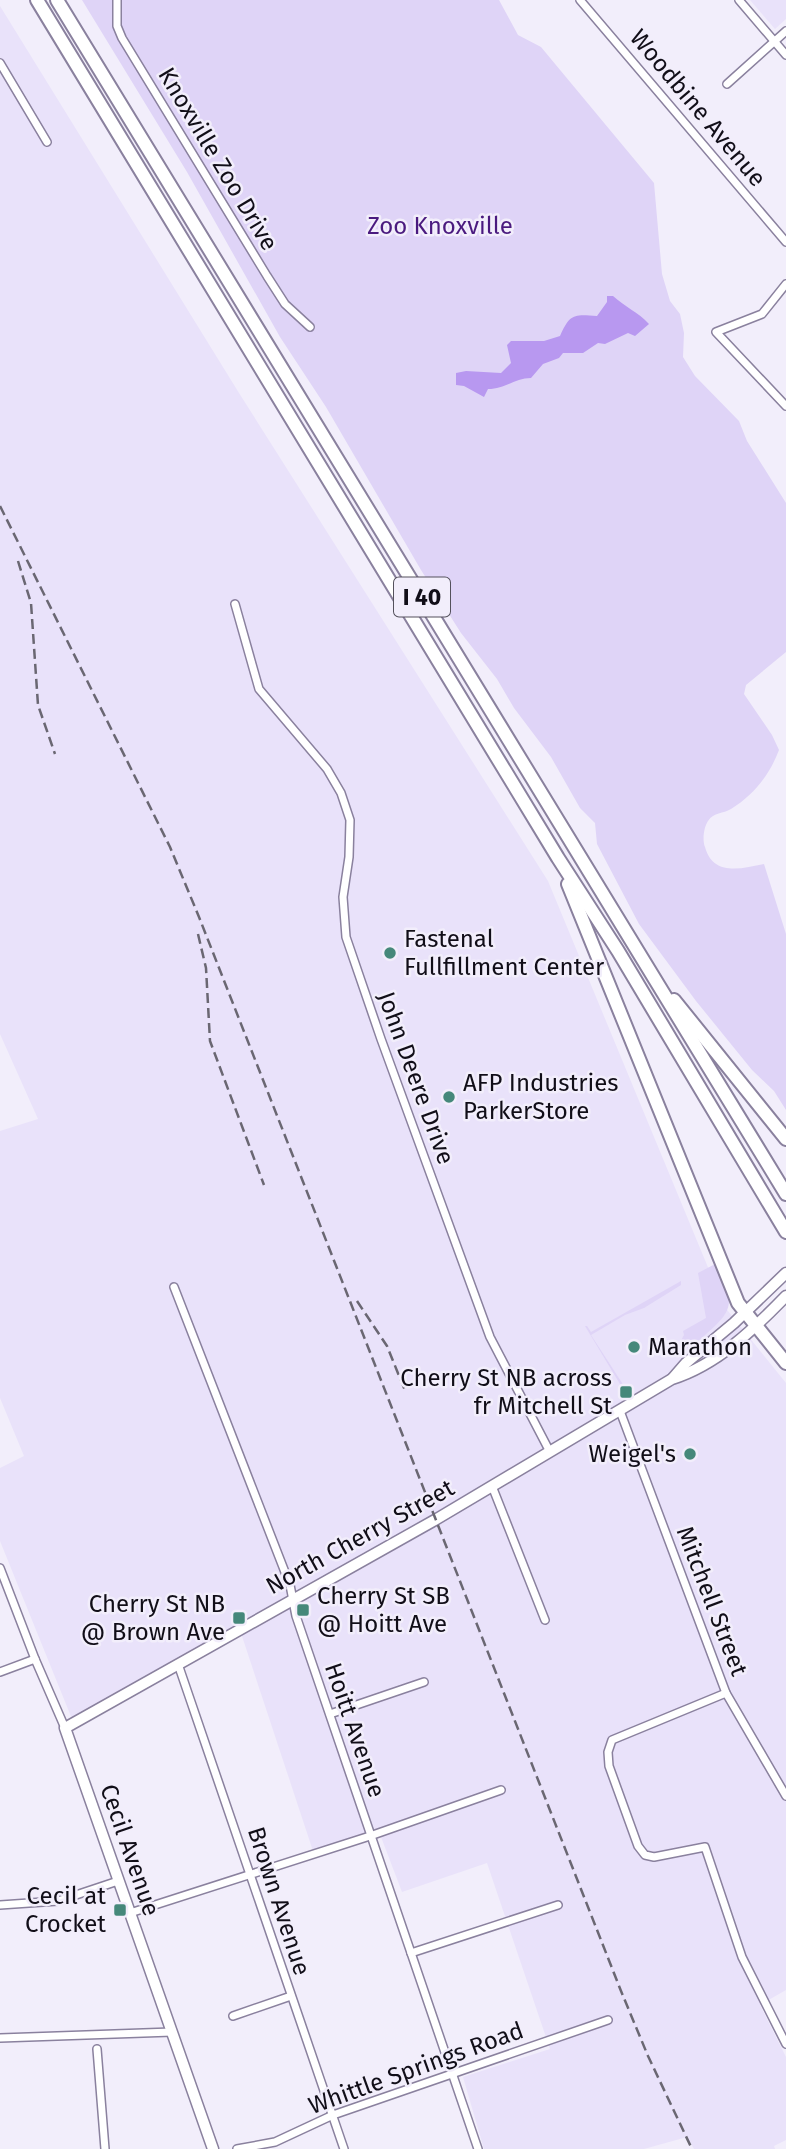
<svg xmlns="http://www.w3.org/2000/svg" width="786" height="2149" font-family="'Fira Sans',sans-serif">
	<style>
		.built { fill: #e9e2fa }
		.green { fill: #dfd4f7 }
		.water { fill: #b898f0 }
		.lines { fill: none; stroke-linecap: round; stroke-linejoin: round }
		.street-casing { stroke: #8a819e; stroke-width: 10 }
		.secondary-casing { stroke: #8a819e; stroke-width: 13 }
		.highway-casing { stroke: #8a819e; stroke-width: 16 }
		.street { stroke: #fff; stroke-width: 7 }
		.secondary { stroke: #fff; stroke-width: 10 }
		.highway { stroke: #fff; stroke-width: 12 }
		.rail { stroke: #6a6772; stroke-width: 2.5; stroke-dasharray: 10 5; stroke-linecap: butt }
		.poi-dot { fill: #45887a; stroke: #f2eefb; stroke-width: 2.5 }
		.labels { text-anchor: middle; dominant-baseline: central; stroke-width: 5; stroke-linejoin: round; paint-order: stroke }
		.shield { fill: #f2eefb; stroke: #54515c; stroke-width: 2 }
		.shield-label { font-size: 23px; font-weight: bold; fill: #110e18 }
		.street-label { font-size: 24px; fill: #110e18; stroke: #f2eefb }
		.park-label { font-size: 24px; fill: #4a1a7f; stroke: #f2eefb }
		.poi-label { font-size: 24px; fill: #110e18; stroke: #f2eefb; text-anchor: start }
	</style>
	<rect width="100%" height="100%" fill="#f2eefb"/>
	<!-- built -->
	<g class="built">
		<polygon points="750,0 786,0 786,19 775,29"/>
		<polygon points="0,6 239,393 548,881 724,1306 786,1383 786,1990 760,2005 786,2057 786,2140 774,2146 775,2149 694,2149 687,2137 644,2149 484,2149 463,2077 550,2049 487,1863 402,1892 378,1829 313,1851 238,1624 72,1719 0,1541 0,1468 24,1456 0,1398 0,1131 38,1119 0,1034"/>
	</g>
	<!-- green -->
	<g class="green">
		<path d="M82,0H499L518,35L541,47L654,183L662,274L670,301L680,314L684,333L683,357L695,376L739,421L747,441L786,503V652L746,685L744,694L772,735L779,750C770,774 754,795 731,809C723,814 714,812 708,821C704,827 702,840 705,847C713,876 740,869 764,864L786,934V1110L774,1091L752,1070L696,1001L639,924L597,844L595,823L580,808L551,757L514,708L497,679L461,633L421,570L326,407L280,337L187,172Z"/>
		<path d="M717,1263C732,1302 738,1307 704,1336C695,1343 687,1353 677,1357L674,1353L684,1335L683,1331L706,1318L698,1273Z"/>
		<polygon points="681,1281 681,1285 644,1308 625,1315 591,1335 624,1386 629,1388 626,1394 585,1326 587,1326 591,1332"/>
	</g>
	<!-- water -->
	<path class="water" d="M607,296H613C625,307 638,312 649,324L635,336L628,333L605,344L598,343L583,353H563L559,358L543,364L531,378C515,378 505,389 488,389L484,397L464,386L456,385V373L466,371L501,373L511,363L507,345L511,341H544L560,336C570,314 573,314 597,316L607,302Z"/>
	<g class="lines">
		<!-- street casing -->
		<g class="street-casing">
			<g id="street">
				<polyline points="117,0 117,26 122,38 267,276 285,304 310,327"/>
				<polyline points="580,0 786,242"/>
				<polyline points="739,0 786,55"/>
				<polyline points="0,63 47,142"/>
				<polyline points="727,84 786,31"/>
				<polyline points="786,284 762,314 716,332 786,406"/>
				<polyline points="235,604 259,689 327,769 341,793 350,820 349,857 343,897 346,937 381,1039 490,1337 550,1452"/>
				<polyline points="174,1287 290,1585 296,1616 478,2149"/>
				<polyline points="620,1411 726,1693 786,1796"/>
				<polyline points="492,1486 545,1620"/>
				<polyline points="0,1568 35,1659 65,1728"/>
				<polyline points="178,1664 344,2149"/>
				<polyline points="0,1672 35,1659"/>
				<polyline points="726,1693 612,1740 608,1752 609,1766 638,1846 645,1855 654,1857 705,1847 742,1957 786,2044"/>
				<polyline points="330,1714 424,1682"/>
				<polyline points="0,1905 58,1901 118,1881"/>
				<polyline points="130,1913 370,1836 501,1790"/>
				<polyline points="411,1953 558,1905"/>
				<polyline points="233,2016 291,1996"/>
				<polyline points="0,2038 172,2032"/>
				<polyline points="97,2049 105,2149"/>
				<polyline points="237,2149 275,2142 333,2115 608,2020"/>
			</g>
		</g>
		<!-- secondary casing -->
		<g class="secondary-casing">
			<g id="secondary">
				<polyline points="673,1378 686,1363 734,1323 786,1273"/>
				<path d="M213,2149L65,1728L435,1520L672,1379C717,1365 754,1329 786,1296"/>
			</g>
		</g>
		<!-- highway casing -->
		<g class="highway-casing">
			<g id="highway">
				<polyline points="37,0 558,858 618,951 786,1232"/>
				<polyline points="57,0 786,1194"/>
				<polyline points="568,884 738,1303 786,1363"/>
				<polyline points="674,1000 786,1139"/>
			</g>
		</g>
		<!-- street -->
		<use href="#street" class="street"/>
		<!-- secondary -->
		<use href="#secondary" class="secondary"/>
		<!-- highway -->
		<use href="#highway" class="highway"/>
		<!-- rail -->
		<g class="rail">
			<polyline points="0,506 170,847 199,917 621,1991 648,2056 692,2149"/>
			<polyline points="18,561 31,603 38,705 55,754"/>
			<polyline points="198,934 206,968 210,1041 264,1185"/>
			<polyline points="357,1301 387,1346 406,1393"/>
		</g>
	</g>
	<!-- markers -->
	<g class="poi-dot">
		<circle cx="390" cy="953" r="7"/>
		<circle cx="449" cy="1097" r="7"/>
		<circle cx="634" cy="1347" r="7"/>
		<rect x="619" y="1385" width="14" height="14" rx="3.5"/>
		<circle cx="690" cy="1454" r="7"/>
		<rect x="296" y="1603" width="14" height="14" rx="3.5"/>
		<rect x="232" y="1611" width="14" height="14" rx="3.5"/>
		<rect x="113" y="1903" width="14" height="14" rx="3.5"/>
	</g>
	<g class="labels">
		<!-- shield labels -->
		<rect class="shield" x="394" y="577.5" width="56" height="39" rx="5"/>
		<g class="shield-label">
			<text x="422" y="597">I 40</text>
		</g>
		<!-- street labels -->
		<g class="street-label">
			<text transform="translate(698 108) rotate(50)">Woodbine Avenue</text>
			<text transform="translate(218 159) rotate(59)">Knoxville Zoo Drive</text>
			<text transform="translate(416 1078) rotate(70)">John Deere Drive</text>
			<text transform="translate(360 1537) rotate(-29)">North Cherry Street</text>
			<text transform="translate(712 1601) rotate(69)">Mitchell Street</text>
			<text transform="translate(355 1730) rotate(71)">Hoitt Avenue</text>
			<text transform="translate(130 1850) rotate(71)">Cecil Avenue</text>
			<text transform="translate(279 1901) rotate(72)">Brown Avenue</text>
			<text transform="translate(416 2068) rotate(-20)">Whittle Springs Road</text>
		</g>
		<!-- park labels -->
		<g class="park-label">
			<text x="440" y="226">Zoo Knoxville</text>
		</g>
		<!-- poi labels -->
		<g class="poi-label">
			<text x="404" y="939">Fastenal<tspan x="404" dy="28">Fullfillment Center</tspan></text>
			<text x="463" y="1083">AFP Industries<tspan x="463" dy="28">ParkerStore</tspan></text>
			<text x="648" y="1347">Marathon</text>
			<text x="612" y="1378" text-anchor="end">Cherry St NB across<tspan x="612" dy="28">fr Mitchell St</tspan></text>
			<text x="676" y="1454" text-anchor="end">Weigel's</text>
			<text x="317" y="1596">Cherry St SB<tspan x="317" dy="28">@ Hoitt Ave</tspan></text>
			<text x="225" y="1604" text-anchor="end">Cherry St NB<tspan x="225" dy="28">@ Brown Ave</tspan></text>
			<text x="106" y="1896" text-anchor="end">Cecil at<tspan x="106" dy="28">Crocket</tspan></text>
		</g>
	</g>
</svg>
